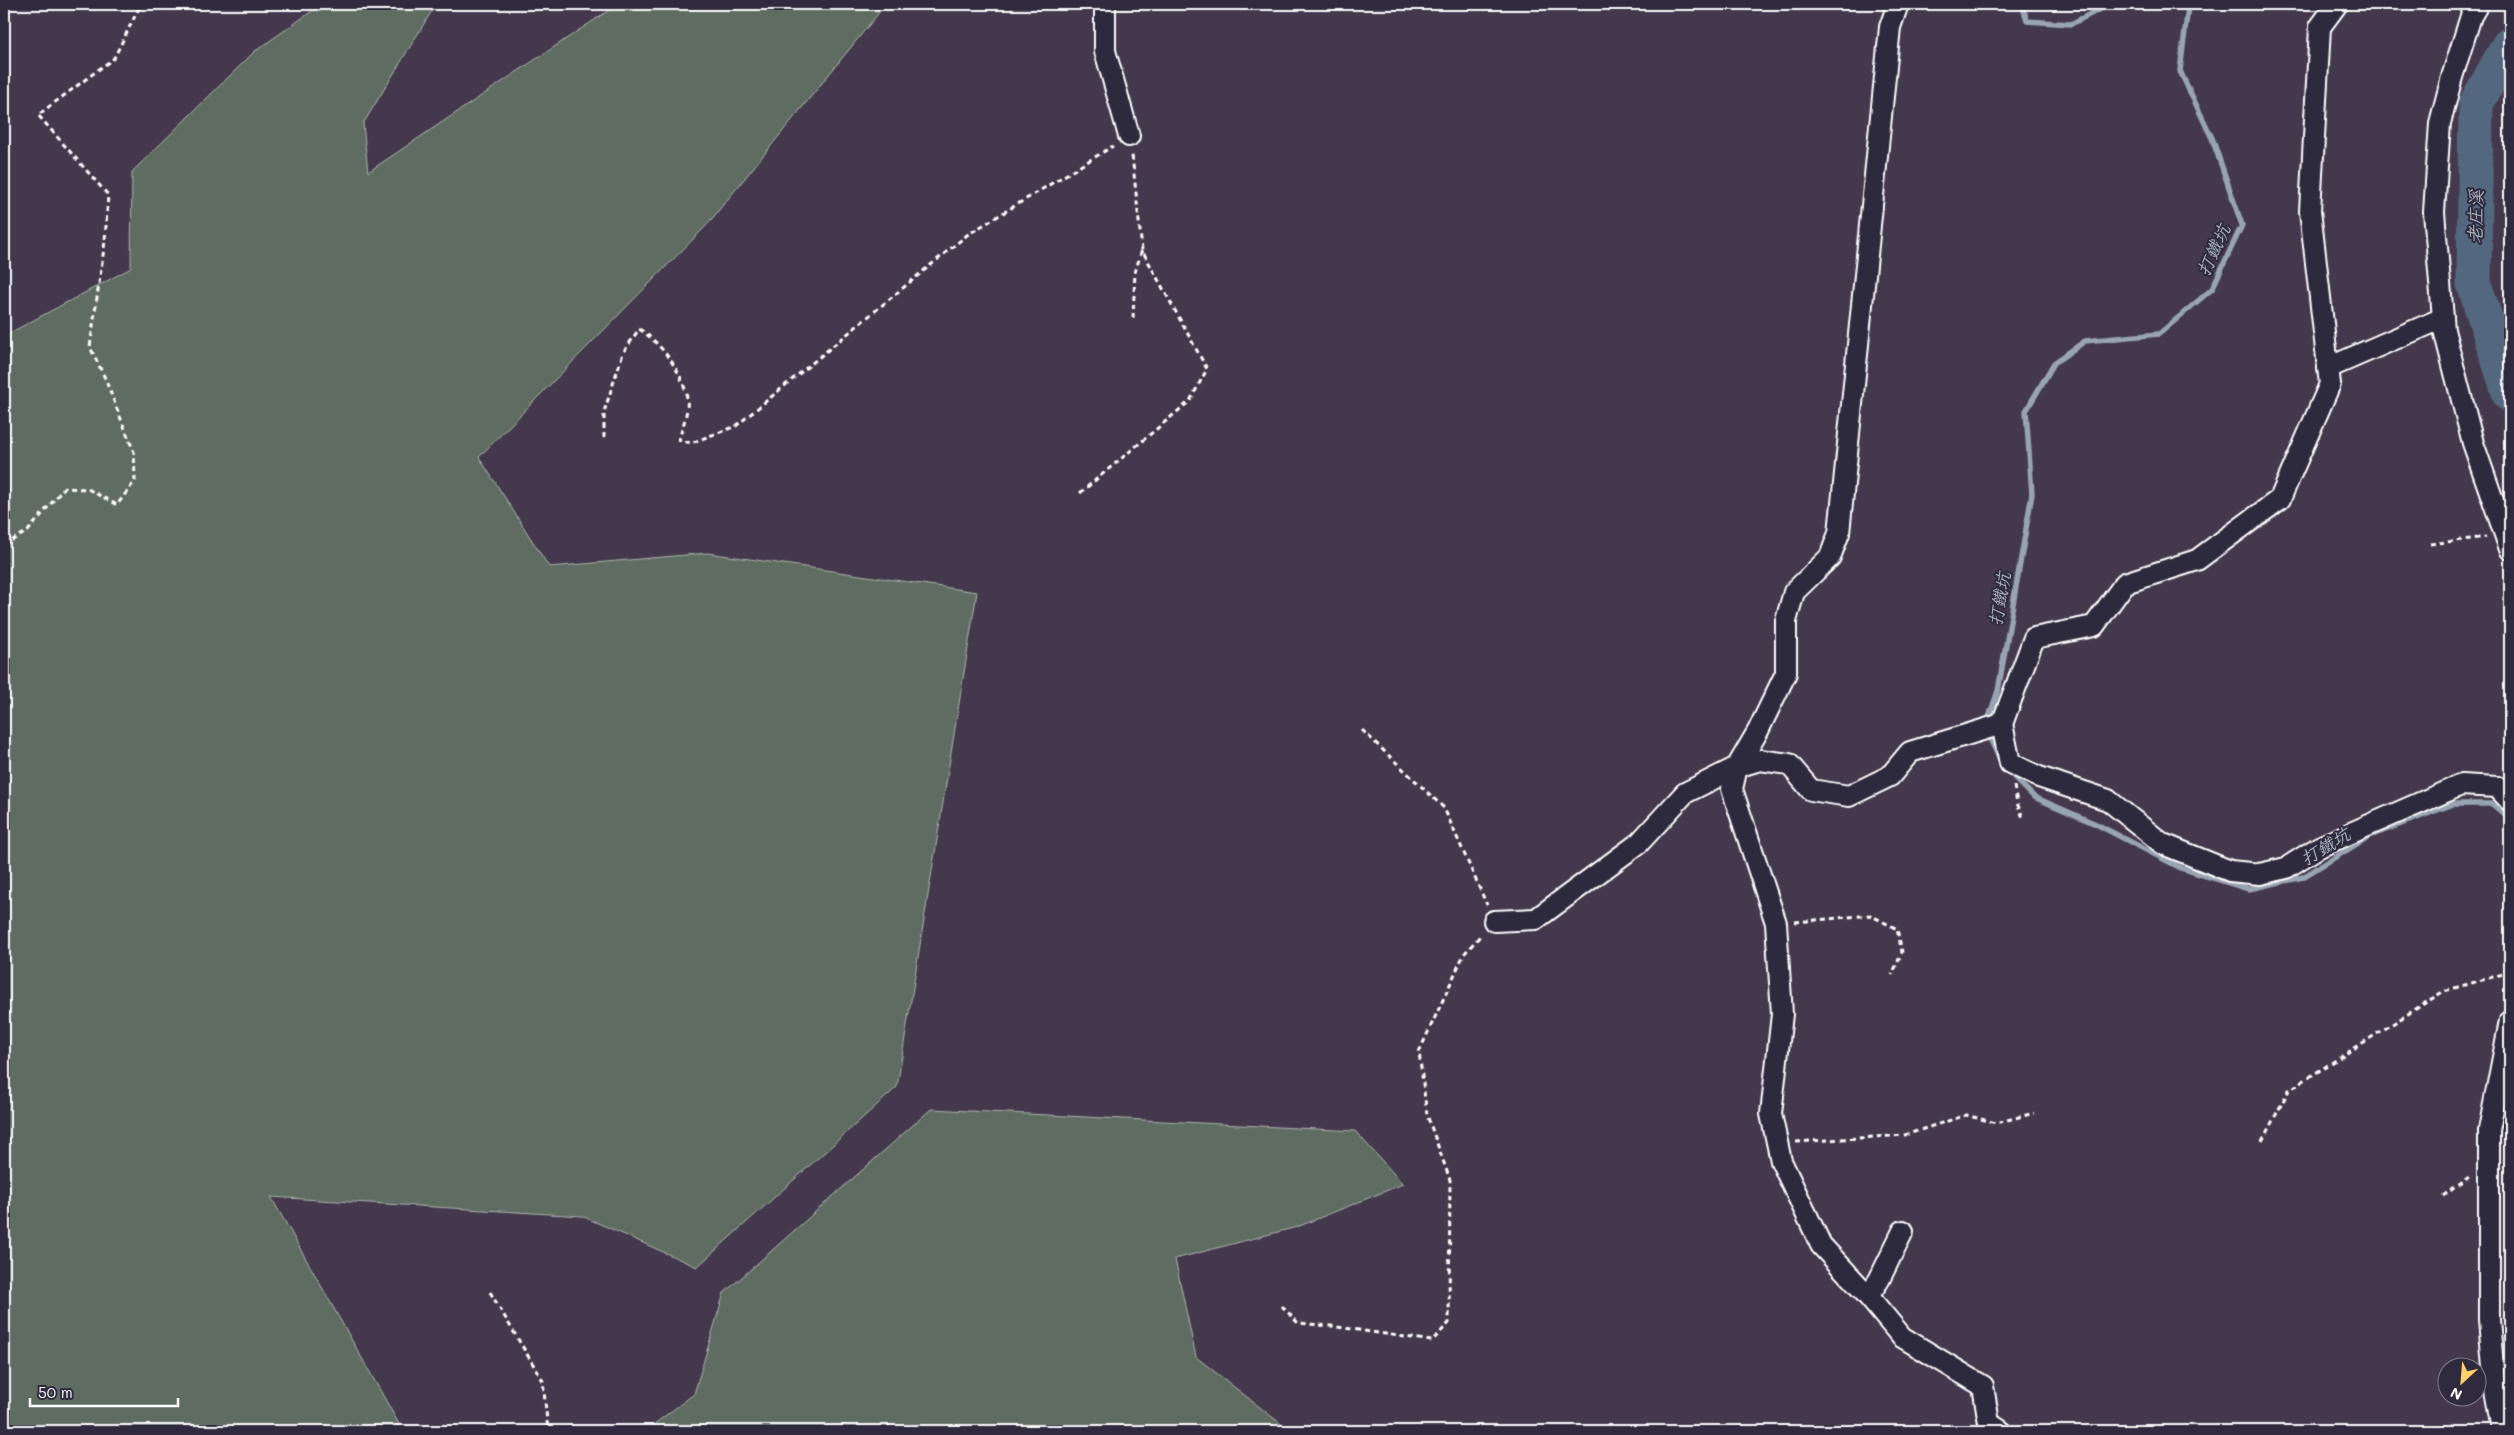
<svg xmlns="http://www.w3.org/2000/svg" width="2514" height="1435" font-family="Mali,'LXGW WenKai TC',sans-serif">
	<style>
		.green { fill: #5f6c62; stroke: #afb6b0 }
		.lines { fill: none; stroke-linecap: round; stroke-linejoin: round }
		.stream { stroke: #98a4b2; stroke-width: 5.5 }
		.river { stroke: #53687e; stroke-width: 35 }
		.minor-casing { stroke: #fff; stroke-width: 24 }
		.path { stroke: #fff; stroke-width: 3; stroke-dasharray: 5 4; stroke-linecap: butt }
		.minor { stroke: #2f2a3d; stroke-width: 20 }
		.labels { text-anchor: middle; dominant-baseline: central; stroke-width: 4; stroke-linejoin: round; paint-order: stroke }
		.water-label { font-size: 18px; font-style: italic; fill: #a9b4be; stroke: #2f2a3d }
	</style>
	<rect width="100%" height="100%" fill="#44394c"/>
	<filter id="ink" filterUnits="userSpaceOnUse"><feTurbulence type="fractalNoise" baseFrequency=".02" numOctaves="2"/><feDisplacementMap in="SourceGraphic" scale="10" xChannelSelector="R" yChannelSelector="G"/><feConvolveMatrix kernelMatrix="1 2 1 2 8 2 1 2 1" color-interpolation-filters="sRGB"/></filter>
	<g filter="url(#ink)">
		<!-- green -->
		<g class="green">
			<polygon points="322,4 436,4 363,124 368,172 618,4 886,4 706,226 479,457 549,567 708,553 977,592 897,1087 697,1267 582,1216 271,1197 403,1431 4,1431 4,336 131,268 132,172 254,52"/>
			<polygon points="931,1109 1355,1131 1403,1184 1297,1227 1175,1259 1196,1357 1290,1431 645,1431 694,1394 724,1293"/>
		</g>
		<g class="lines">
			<!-- stream -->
			<g class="stream">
				<polyline points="2022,4 2027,21 2071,24 2110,4"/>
				<polyline points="1987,723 1998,691 2032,494 2026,411 2054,363 2085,341 2159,334 2212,289 2242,225 2212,138 2180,71 2188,7 2185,4"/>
				<polyline points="1987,732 2001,762"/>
				<polyline points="2006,769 2034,797 2096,824 2181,868 2249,889 2303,877 2370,836 2453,804 2492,804 2510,819"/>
			</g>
			<!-- river -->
			<polyline class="river" points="2510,43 2476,104 2474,284 2510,395"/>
			<!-- minor casing -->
			<g class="minor-casing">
				<g id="minor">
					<polyline points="1105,4 1105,51 1129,136"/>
					<polyline points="1898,4 1890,27 1839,533 1830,557 1794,592 1786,621 1786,673 1758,731 1737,767 1732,789 1776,923 1782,1014 1771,1114 1781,1161 1821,1245 1868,1296 1902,1337 1983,1386 1989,1423 2001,1431"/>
					<polyline points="2478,4 2471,16 2452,77 2440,123 2434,212 2444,330 2473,443 2510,549"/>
					<polyline points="2328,368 2443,318"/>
					<polyline points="2002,724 2010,763 2039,777 2108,800 2163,844 2230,871 2260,874 2286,868 2319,847 2461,785 2497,787 2510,801"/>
					<polyline points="1494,921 1536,919 1639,843 1685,793 1737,767 1760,760 1789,764 1811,790 1849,796 1890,776 1910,752 2002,724 2034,638 2094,626 2125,583 2197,560 2280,499 2330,384 2310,211 2320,27 2337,4"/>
					<polyline points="1868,1296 1879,1280 1903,1231"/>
					<polyline points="2503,1431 2494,1379 2489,1319 2489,1130 2510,1021"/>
				</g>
			</g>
			<!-- path -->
			<g class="path">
				<polyline points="1133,318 1135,272 1142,250"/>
				<path d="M604,438V412L623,353L639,329C660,342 683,372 687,398C689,411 682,428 679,440L691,443L736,426L967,235L1113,146"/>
				<polyline points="1080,493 1190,401 1207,369 1142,250 1132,155"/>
				<polyline points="2430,544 2486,537"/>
				<polyline points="4,545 28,531 64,488 88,489 117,505 135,481 134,452 104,376 90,347 105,241 108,195 38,115 114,58 141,4"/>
				<polyline points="1362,730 1444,808 1487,905"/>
				<polyline points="2014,786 2017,803 2024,820"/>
				<polyline points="1795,922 1870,915 1897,929 1902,952 1892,975"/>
				<polyline points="2262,1141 2289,1090 2444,991 2510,972"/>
				<polyline points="1796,1142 1905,1135 1966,1115 1996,1123 2034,1113"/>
				<polyline points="2443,1196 2469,1177"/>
				<polyline points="490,1292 543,1381 548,1431"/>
				<polyline points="1282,1306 1298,1323 1331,1326 1432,1341 1449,1323 1450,1180 1427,1115 1419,1052 1464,954 1481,935"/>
				<polyline points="528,1431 549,1427"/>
			</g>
			<!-- minor -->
			<use href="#minor" class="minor"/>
		</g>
	</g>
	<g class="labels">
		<!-- water labels -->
		<g class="water-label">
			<text transform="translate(2475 217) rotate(-89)">老庄溪</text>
			<text transform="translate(2213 250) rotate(-65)">打鐵坑</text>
			<text transform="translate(1999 599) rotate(-80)">打鐵坑</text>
			<text transform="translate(2325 846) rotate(-31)">打鐵坑</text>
		</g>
	</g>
	<!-- margin -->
	<rect width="2514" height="1435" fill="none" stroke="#2f2a3d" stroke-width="20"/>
	<rect x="10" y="10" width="2494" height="1415" fill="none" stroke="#fff" stroke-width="2" filter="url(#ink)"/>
	<!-- north arrow -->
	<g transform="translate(2462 1382) rotate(206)"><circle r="24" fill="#2f2a3d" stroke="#827f8b"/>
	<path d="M0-4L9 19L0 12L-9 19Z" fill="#ffd166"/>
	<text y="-8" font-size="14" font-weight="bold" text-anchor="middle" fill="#ffffff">N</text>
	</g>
	<!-- scale -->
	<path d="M30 1398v8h148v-8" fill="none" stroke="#ffffff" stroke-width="2.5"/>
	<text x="38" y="1398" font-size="15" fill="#ffffff" stroke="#2f2a3d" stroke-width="4" paint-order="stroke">50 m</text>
</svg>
